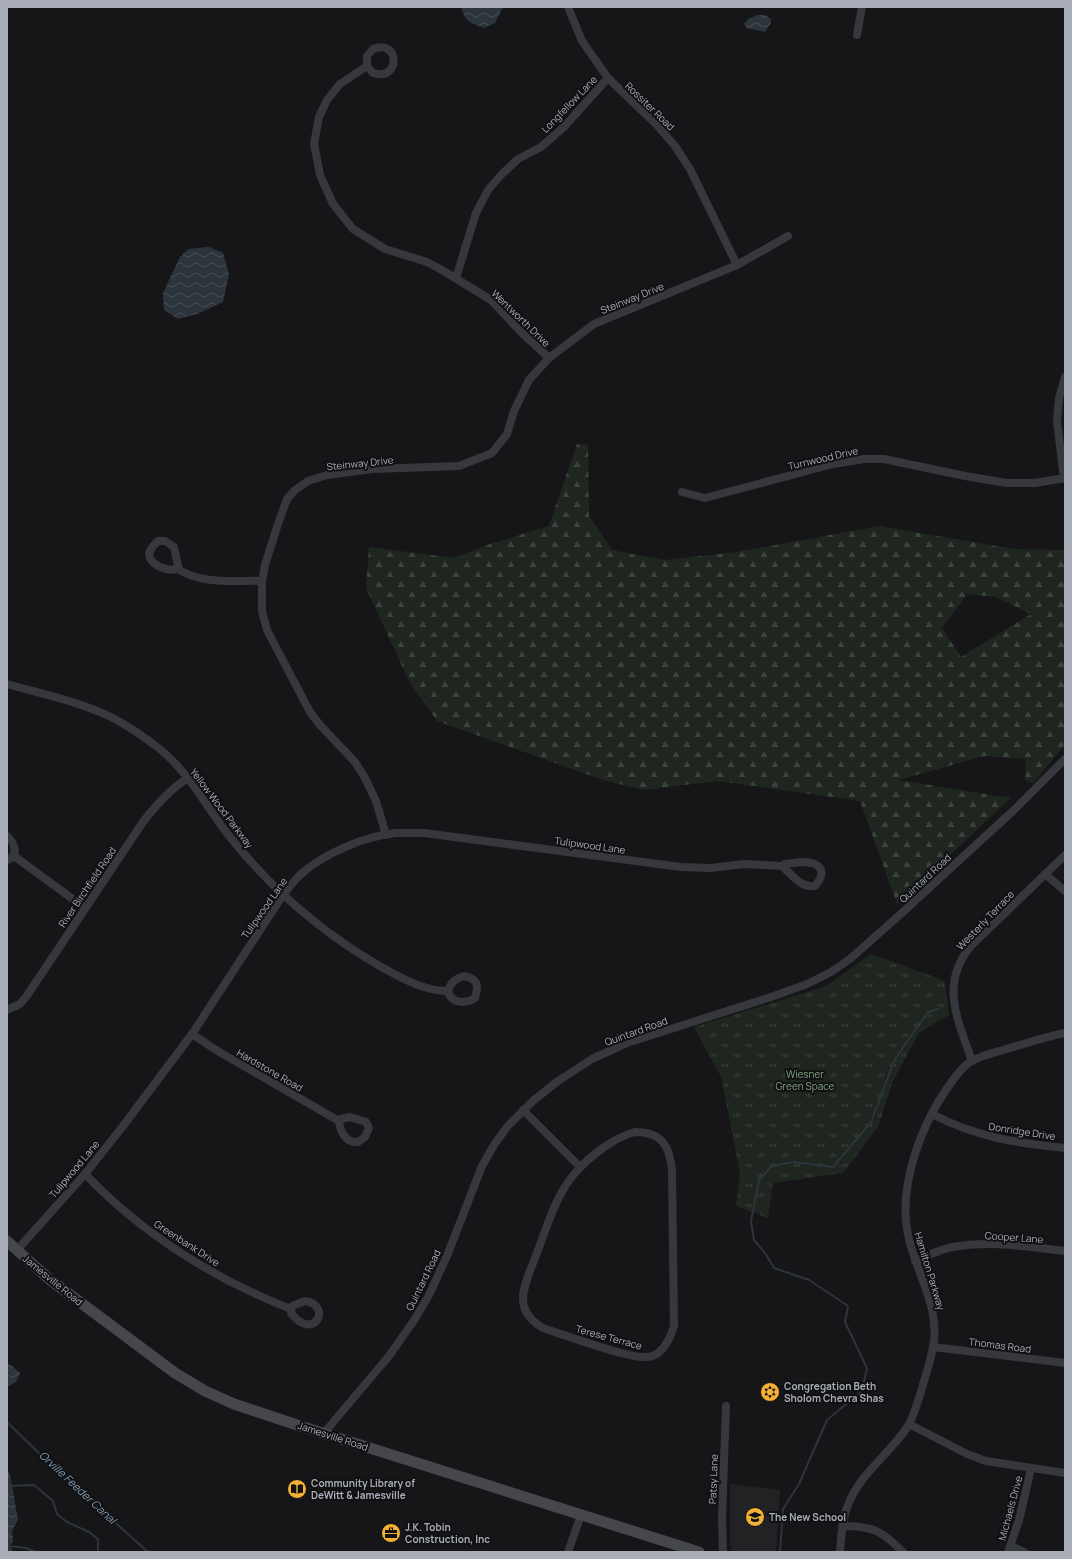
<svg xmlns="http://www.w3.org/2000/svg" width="1072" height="1559" font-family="Manrope,sans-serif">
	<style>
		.built { fill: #222225 }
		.forest { fill: url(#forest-firs); fill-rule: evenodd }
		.park { fill: url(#park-tufts) }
		.water { fill: url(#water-waves) }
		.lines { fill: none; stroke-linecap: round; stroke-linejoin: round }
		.stream { stroke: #2c353c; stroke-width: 2 }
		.street { stroke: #37383d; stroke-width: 8 }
		.secondary { stroke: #45474d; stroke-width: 11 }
		.labels { text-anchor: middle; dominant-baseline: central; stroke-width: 4; stroke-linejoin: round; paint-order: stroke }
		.street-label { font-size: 10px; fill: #a8adb8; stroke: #111113 }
		.park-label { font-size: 10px; fill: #7fa381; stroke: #111113 }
		.poi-label { font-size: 10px; font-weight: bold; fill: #a8adb8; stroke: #111113; text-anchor: start }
		.water-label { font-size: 11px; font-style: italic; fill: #7f9bb3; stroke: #111113 }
	</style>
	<defs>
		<pattern id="forest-firs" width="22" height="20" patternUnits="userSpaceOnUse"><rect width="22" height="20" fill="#1e261f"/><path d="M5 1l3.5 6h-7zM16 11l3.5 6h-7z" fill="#3c433d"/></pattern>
		<pattern id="park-tufts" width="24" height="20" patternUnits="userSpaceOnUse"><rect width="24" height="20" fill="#1e261f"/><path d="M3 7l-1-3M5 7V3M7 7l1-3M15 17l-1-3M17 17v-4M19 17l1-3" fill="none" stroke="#3c433d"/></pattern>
		<pattern id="water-waves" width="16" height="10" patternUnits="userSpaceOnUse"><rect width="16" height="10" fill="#2c353c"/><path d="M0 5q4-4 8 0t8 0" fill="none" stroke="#485056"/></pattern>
	</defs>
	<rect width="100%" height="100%" fill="#161618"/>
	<!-- built -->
	<polygon class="built" points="730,1484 780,1490 776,1552 732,1551 730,1544"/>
	<!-- forest -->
	<path class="forest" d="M577,444L588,445L589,516L612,550L664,560L737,552L879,526L1014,549L1065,550V745L1033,783L1025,780L1026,759L984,756L899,780L1011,798L897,904L860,801L717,781L643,790L603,780L437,721L410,683L366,588L369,547L454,558L490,544L549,526ZM967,594L995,597L1031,614L961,657L942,628Z"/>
	<!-- park -->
	<polygon class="park" points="871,954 945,981 949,1015 919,1033 893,1081 878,1127 843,1173 773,1183 768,1218 736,1206 740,1173 721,1077 694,1027 826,986"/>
	<!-- water -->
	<g class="water">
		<path d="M461,7H503L495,23L484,28C471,23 465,22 461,7Z"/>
		<polygon points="757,15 765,15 771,19 771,23 765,32 747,28 744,24 748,19"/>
		<polygon points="209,247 223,253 229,274 223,302 197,314 178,319 164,310 163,293 180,257 188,249"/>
		<polygon points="7,1364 11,1365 20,1373 16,1382 9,1386 7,1385"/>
		<polygon points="7,1469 10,1475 18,1520 12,1530 13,1542 9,1546 12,1548 12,1552 7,1552"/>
	</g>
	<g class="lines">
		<!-- stream -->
		<g class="stream">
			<polyline points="7,1422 50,1464 148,1552"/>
			<polyline points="7,1486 34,1485 53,1501 57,1514 67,1522 89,1532 98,1539 98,1552"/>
			<polyline points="9,1546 26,1548 36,1552"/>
			<polyline points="780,1552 783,1509 799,1484 827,1420 862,1391 867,1368 845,1322 848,1306 809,1280 774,1268 765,1253 754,1240 751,1221 759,1180 772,1166 794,1162 833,1167 871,1122 895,1059 928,1012 938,1009"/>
		</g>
		<!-- street -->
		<g class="street">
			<polyline points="568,7 582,41 608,78 656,124 675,146 690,169 737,265"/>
			<polyline points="857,35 862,7"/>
			<path d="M367,66L373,73C401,82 400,38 373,49L367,56V66L340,84L327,100L319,117L314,144L320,175L333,204L353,229L385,249L427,262L442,270L491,300L521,332L549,358"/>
			<polyline points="456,278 476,213 488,190 501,175 518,159 541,147 564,127 608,78"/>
			<polyline points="1064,479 1057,421 1059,398 1065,377"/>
			<polyline points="682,492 705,498 833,464 864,459 884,459 965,476 1007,483 1035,483 1065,478"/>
			<path d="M158,541H165L174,547L178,566V569C167,572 149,565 149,553L153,546Z"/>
			<path d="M178,569C202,585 234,580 262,581"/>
			<path d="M7,684C42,694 81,702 113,718C130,727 146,738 161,750C190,774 207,808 230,837C273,891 324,934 383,968C404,979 424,991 448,991"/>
			<polyline points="386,835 376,801 365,778 355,762 320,725 310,712 267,630 262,611 262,581 265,565 278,524 287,499 295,490 308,481 327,475 372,469 459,466 492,453 507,434 514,411 529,380 549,358 594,324 737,265 788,236"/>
			<path d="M7,836C14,842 20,856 7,860"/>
			<polyline points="14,856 85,908"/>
			<path d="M802,862C820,862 828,871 815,886C802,888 794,877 785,869L783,866L785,864Z"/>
			<polyline points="1045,874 1065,891"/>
			<path d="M464,976C478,979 479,985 475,998C466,1004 451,1004 448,991C451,982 455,979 464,976Z"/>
			<path d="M7,1010L20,1004L26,997L143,822C156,805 170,789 188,778"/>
			<polyline points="192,1034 216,1050 339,1121"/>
			<path d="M972,1061C958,1020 939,984 971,946L1065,855"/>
			<polyline points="523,1110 580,1167"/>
			<path d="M932,1114C976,1137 1016,1143 1065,1148"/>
			<path d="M350,1117L366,1122L369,1128L365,1137L358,1142C346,1143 340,1132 339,1121L341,1119Z"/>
			<path d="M635,1132C662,1132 670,1146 672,1171L674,1326C670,1339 663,1356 647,1357C637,1358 626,1354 617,1352C592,1345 567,1336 543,1328C533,1322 523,1312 523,1299C523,1286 530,1271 535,1258C546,1230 555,1196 575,1173C590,1156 613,1138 635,1132Z"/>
			<path d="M85,1174C127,1218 176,1253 229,1281C249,1291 269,1301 291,1309"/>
			<path d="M17,1250L85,1174L123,1126L192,1034L283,895C288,889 293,882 299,876C322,854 365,836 396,833C405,833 415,833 424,833L681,867L711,868L744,864L783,866"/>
			<path d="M915,1261C928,1256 940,1249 953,1247C990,1240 1028,1247 1065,1251"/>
			<path d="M305,1301C333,1305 314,1343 291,1313L292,1306Z"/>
			<polyline points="933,1347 1065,1363"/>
			<polyline points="909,1424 967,1454 986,1461 1065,1473"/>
			<polyline points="324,1433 389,1356 415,1319 429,1295 447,1256 482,1166 494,1145 507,1127 534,1100 558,1081 592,1059 627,1043 771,997 807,984 831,972 850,959 904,911 1014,810 1065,759"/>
			<path d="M843,1526C873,1526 882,1531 903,1552"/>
			<polyline points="1011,1546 1024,1552"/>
			<polyline points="568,1552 581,1515"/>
			<polyline points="723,1552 722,1517 726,1406"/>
			<path d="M840,1552C841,1537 842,1519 848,1505C860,1473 890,1454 908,1426C916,1412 920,1394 925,1378C928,1368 931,1358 933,1347C941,1310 917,1274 909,1239C896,1188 922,1121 953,1080C958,1074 963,1066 970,1062C980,1056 993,1053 1003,1050C1024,1044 1044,1037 1065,1033"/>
			<polyline points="1008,1552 1019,1520 1031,1469"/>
		</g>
		<!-- secondary -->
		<polyline class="secondary" points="7,1241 49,1279 175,1373 205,1391 234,1404 300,1426 699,1552"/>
	</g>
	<!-- icons -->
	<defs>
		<g id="synagogue-disc" transform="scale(1)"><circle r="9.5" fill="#f2b134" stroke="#111113"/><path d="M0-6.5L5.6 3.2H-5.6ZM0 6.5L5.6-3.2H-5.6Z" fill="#111"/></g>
		<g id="library-disc" transform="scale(1)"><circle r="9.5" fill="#f2b134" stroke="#111113"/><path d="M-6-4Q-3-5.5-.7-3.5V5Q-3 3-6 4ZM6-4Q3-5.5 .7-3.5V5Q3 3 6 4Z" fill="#111"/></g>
		<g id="school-disc" transform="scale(1)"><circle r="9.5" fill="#f2b134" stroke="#111113"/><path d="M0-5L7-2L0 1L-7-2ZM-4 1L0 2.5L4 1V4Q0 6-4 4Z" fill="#111"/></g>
		<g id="office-disc" transform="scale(1)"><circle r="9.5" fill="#f2b134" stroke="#111113"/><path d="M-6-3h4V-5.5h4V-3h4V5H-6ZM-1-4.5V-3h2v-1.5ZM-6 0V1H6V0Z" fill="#111"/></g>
	</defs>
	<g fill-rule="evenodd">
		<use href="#synagogue-disc" x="770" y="1392"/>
		<use href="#library-disc" x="297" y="1489"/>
		<use href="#school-disc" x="755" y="1517"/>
		<use href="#office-disc" x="391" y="1533"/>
	</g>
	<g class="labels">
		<!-- street labels -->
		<g class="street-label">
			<text transform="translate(569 104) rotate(-46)">Longfellow Lane</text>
			<text transform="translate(650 106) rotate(44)">Rossiter Road</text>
			<text transform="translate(632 298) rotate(-22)">Steinway Drive</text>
			<text transform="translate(521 318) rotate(44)">Wentworth Drive</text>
			<text transform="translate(823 458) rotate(-13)">Turnwood Drive</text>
			<text transform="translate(360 463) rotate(-6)">Steinway Drive</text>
			<text transform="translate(222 808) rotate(53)">Yellow Wood Parkway</text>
			<text transform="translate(590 845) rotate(8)">Tulipwood Lane</text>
			<text transform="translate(925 878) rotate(-43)">Quintard Road</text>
			<text transform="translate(87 887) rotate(-56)">River Birchfield Road</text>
			<text transform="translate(264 908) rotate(-55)">Tulipwood Lane</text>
			<text transform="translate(985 920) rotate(-46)">Westerly Terrace</text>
			<text transform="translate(636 1031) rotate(-20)">Quintard Road</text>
			<text transform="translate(270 1070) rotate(30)">Hardstone Road</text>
			<text transform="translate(1022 1131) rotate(9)">Donridge Drive</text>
			<text transform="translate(74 1169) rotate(-50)">Tulipwood Lane</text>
			<text transform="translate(1014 1237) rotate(4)">Cooper Lane</text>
			<text transform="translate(187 1243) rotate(33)">Greenbank Drive</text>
			<text transform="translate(930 1271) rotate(73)">Hamilton Parkway</text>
			<text transform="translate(53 1280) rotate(39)">Jamesville Road</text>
			<text transform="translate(423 1280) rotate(-64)">Quintard Road</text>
			<text transform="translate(609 1337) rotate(15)">Terese Terrace</text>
			<text transform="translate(1000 1345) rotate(7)">Thomas Road</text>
			<text transform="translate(333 1436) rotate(18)">Jamesville Road</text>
			<text transform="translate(713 1479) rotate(-88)">Patsy Lane</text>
			<text transform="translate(1010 1508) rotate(-75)">Michaels Drive</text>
		</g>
		<!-- park labels -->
		<g class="park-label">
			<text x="805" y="1074">Wiesner<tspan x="805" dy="12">Green Space</tspan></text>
		</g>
		<!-- poi labels -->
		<g class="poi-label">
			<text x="784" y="1386">Congregation Beth<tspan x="784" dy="12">Sholom Chevra Shas</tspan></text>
			<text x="311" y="1483">Community Library of<tspan x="311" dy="12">DeWitt &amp; Jamesville</tspan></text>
			<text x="769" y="1517">The New School</text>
			<text x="405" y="1527">J.K. Tobin<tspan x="405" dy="12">Construction, Inc</tspan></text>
		</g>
		<!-- water labels -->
		<g class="water-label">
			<text transform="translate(78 1487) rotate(43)">Orville Feeder Canal</text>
		</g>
	</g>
	<!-- border -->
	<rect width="1072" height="1559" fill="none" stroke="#a8adb8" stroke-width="16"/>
</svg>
